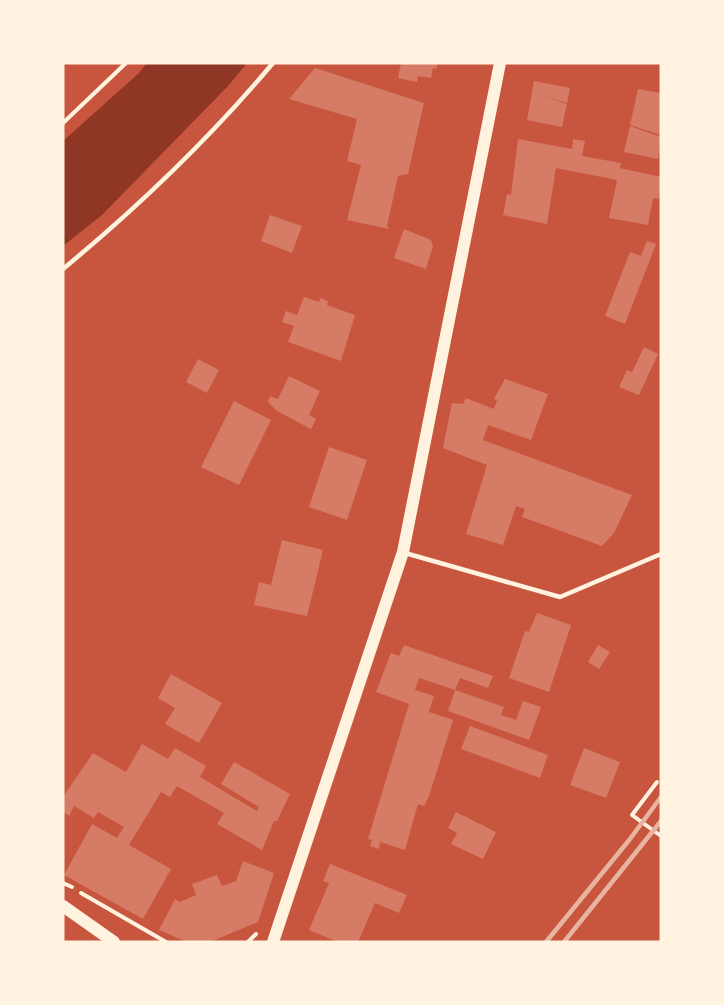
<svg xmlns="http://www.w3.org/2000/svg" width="724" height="1005" font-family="'DejaVu Sans',sans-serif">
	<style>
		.water { fill: #8f3625 }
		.building { fill: #d67c66 }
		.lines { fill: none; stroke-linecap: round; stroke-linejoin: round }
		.path { stroke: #fff3e0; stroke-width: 4 }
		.service { stroke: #fff3e0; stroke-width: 4.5 }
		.secondary { stroke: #fff3e0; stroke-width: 12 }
		.rail { stroke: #e9b49f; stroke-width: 4.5 }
	</style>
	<rect width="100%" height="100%" fill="#c8553d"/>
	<!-- water -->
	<polygon class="water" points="147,63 247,63 228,86 102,215 63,246 63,141 139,73"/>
	<!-- building -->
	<g class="building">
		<polygon points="401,63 438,63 436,69 433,68 431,78 418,76 417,82 398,78"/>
		<polygon points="315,68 424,103 408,174 398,176 387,226 389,229 347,220 361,165 347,161 357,119 289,99"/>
		<polygon points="534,81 570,88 567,103 542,96 567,104 562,127 527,120"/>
		<polygon points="638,89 661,93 661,135 630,125"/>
		<polygon points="630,126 661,137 658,159 624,152"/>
		<polygon points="518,139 572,149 573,139 585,141 582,156 621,163 620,168 661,177 659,199 653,198 648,225 609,218 617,180 556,168 547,224 503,215 507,194 511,195"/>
		<polygon points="270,215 302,226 292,253 261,241"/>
		<polygon points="404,229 431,240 433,246 426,269 394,258"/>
		<polygon points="647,241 656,244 625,324 605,316 630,252 641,256"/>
		<polygon points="304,297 319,302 321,298 328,301 327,305 355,315 341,361 288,342 294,326 282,322 286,311 297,315"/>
		<polygon points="644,347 658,354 639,395 619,387 627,370 632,372"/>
		<polygon points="198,359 219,370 207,393 186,382"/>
		<polygon points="289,376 320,391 309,415 316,419 311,429 277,411 268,402 270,396 278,399"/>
		<polygon points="505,379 548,394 531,440 488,425 483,440 632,495 614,533 602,546 522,517 525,509 516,506 503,545 466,534 487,465 443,448 452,403 463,404 466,398 494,409 497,400 494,399"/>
		<polygon points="234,401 271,420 239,485 201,467"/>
		<polygon points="329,447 367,460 347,520 309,507"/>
		<polygon points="282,540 323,550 307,616 254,605 259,582 271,585"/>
		<polygon points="537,613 571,625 549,692 509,678 525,631 529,632"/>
		<polygon points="404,645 493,676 488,688 460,678 455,690 419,678 415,690 434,696 429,712 453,720 429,796 424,806 418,804 405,850 380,842 379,849 370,846 372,840 368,839 409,704 376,692 391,653 399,656"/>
		<polygon points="598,645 610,652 599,669 588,662"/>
		<polygon points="171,674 222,703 199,743 165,724 175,708 158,698"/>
		<polygon points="455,690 504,707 501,715 516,720 523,701 541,707 529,740 448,711"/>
		<polygon points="470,726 548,755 540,778 461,749"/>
		<polygon points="142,744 168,759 175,748 206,766 200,777 257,811 259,807 221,784 234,762 290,794 277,821 274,821 262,850 217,824 224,813 177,786 170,797 161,792 129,845 171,869 143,919 64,875 92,824 117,838 124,827 98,812 94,818 74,806 69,816 63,812 63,797 93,753 126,772"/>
		<polygon points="584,748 620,762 606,798 570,785"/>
		<polygon points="456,812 496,832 483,859 451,844 457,833 448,828"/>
		<polygon points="243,861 274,873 258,922 210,942 187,942 159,930 175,899 180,902 196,895 192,884 217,875 222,886 236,881"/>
		<polygon points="330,864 407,895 399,913 375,903 358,942 338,942 309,930 329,883 323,881"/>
	</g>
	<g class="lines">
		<!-- path -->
		<g class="path">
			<polyline points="63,123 126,63"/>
			<polyline points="657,782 632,815 661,836"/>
			<polyline points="63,883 72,887"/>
			<polyline points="81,893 166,942"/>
			<polyline points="248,942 256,934"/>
		</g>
		<!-- service -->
		<g class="service">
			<path d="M63,269C138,207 210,138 273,63"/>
			<polyline points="405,553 560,597 661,554"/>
		</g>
		<!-- secondary -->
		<g class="secondary">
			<polyline points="63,906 114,942"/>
			<polyline points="273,942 403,552 500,63"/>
		</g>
		<!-- rail -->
		<g class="rail">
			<polyline points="546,942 630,839 661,797"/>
			<polyline points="564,942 661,821"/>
		</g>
	</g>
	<!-- border -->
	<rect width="724" height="1005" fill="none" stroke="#fff3e0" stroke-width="129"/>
</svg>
